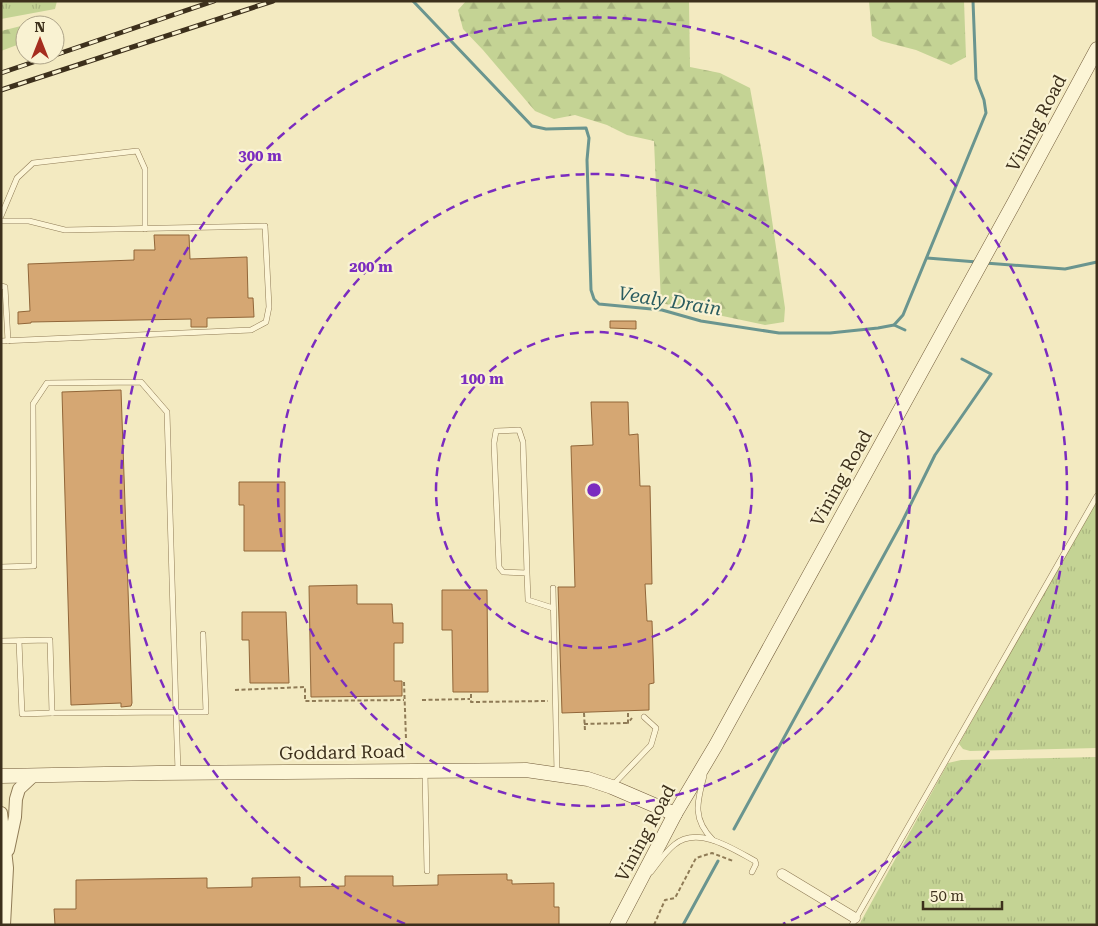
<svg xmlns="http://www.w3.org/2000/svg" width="1098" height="926" font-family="'Roboto Serif',serif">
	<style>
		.grass { fill: url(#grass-tufts) }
		.forest { fill: url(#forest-firs) }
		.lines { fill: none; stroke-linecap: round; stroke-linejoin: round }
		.stream { stroke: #6a958f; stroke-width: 3 }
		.building { fill: #d5a773; stroke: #916639 }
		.service-casing { stroke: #8f7b56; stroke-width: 6 }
		.minor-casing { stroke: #8f7b56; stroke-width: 11 }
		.tertiary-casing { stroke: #8f7b56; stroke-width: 14 }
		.secondary-casing { stroke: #715b3a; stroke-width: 15 }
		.path { stroke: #8f7b56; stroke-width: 2; stroke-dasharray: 4 2.5; stroke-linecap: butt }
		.service { stroke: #fcf5d6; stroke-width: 5 }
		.minor { stroke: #fcf5d6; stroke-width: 10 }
		.tertiary { stroke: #fcf5d6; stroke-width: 12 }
		.secondary { stroke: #fcf5d6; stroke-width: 14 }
		.rail-casing { stroke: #3d301c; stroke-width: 5 }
		.rail { stroke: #f9f2d2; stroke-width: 3; stroke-dasharray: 9; stroke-linecap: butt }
		.ring { fill: none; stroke: #7b2cbf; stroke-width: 2.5; stroke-dasharray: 9 6 }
		.labels { text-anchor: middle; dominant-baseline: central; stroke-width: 4.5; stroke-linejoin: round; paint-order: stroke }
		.street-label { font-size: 18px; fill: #3d301c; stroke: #f9f2d2 }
		.water-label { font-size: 19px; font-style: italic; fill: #2a5c5f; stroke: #f9f2d2 }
		.centre { fill: #7b2cbf; stroke: #f9f2d2; stroke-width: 2.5 }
		.ring-label { font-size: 15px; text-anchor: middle; font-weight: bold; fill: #7b2cbf; stroke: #f9f2d2; stroke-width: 4.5; stroke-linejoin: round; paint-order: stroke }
	</style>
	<defs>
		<pattern id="grass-tufts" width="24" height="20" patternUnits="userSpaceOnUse" patternTransform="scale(1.25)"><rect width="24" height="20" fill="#c4d394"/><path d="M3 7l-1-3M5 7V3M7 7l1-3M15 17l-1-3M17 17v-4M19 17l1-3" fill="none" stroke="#a9b57f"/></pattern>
		<pattern id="forest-firs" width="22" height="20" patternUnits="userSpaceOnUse" patternTransform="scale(1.25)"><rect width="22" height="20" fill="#c4d394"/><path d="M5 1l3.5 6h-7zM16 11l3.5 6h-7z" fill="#a9b57f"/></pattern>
	</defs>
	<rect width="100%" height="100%" fill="#f3eac1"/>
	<!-- grass -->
	<g class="grass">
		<polygon points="1,1 57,1 55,9 1,19"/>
		<polygon points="1097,498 1097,748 970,751 963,749 959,744"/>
		<polygon points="1097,757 1097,925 859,925 948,763 961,760"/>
	</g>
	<!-- forest -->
	<g class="forest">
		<polygon points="466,1 689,1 690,67 720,73 750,88 763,159 785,308 784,322 765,325 661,303 654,141 627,135 607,125 575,115 554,119 535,111 483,50 463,29 458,10"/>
		<polygon points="869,1 964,1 966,57 951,65 916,50 881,41 872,36"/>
		<polygon points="25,25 25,42 1,51 1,31"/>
	</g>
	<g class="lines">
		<!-- stream -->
		<g class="stream">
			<polyline points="413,1 532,126 546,129 586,128 589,138 587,160 591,290 594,299 599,304 662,310 701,321 779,333 830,333 878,328 894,325 903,315 986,113 984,100 976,79 973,1"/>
			<polyline points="927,258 977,262"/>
			<polyline points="985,263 1065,269 1097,262"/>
			<polyline points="894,325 905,330"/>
			<polyline points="734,829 901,524 935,455 991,374 962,359"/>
			<polyline points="683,925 718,861"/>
		</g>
	</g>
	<!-- building -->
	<g class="building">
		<polygon points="154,235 189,235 190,259 247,257 248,298 253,298 254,317 207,318 207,327 191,327 191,319 31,322 31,323 18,324 18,312 30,311 28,264 134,260 134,250 155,250"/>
		<polygon points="610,321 636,321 636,329 610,328"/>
		<polygon points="121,390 132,703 131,706 121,707 121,703 71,705 62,392"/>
		<polygon points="591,402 628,402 629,435 638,434 640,486 650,486 652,584 645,584 647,621 652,621 654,683 649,684 649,710 562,713 558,587 575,587 571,446 593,445"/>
		<polygon points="239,482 285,482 285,551 244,551 244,505 239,505"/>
		<polygon points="357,585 357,604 392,604 393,623 403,623 403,643 394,643 394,681 402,681 402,696 311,697 309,586"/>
		<polygon points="442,590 487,590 488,692 453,692 452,630 442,630"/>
		<polygon points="242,612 286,612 289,683 250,683 249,640 242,640"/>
		<polygon points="507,874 507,880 512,880 512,884 554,883 554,907 559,907 559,925 55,925 54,909 76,909 76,880 207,878 207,888 252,887 252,878 300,877 300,887 345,886 345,876 393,876 393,886 438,885 438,875"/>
	</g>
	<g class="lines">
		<!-- service casing -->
		<g class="service-casing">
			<g id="service">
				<polyline points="1,216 17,178 33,163 137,151 145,169 145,229"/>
				<polyline points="1,221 29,221 65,230 265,226 269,307 266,322 251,330 1,341"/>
				<polyline points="1,286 5,287 8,341"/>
				<polyline points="1,567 34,566 33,404 47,383 141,382 167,412 176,712 206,712 203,634"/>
				<polyline points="527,573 503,572 499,567 494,443 496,431 519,430 523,442 527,573 528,600 553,608"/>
				<polyline points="553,588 557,773"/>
				<polyline points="1,641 50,640 52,713 176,712 178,771"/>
				<polyline points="19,641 22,714 52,713"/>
				<polyline points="425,773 427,871"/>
				<path d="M704,776C697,802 692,819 713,840"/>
				<polyline points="612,786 651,745 656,728 644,717"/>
				<path d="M651,872C658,863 665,852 674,845C698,825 733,849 755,861L756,864L752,872"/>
				<polyline points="852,925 1097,496"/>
			</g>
		</g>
		<!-- minor casing -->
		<g class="minor-casing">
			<polyline id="minor" points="782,874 855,918"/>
		</g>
		<!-- tertiary casing -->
		<g class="tertiary-casing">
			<g id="tertiary">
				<polyline points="1,813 7,868 4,925"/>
				<polyline points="8,850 15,817 16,799 19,789 34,775"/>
			</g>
		</g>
		<!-- secondary casing -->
		<g class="secondary-casing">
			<g id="secondary">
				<polyline points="1,776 157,773 526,770 588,779 612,787 675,814"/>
				<polyline points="617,925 675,814 716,745 1015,201 1097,49"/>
			</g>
		</g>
		<!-- path -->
		<g class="path">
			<polyline points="404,682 406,739"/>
			<polyline points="235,690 305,687 305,701 404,700"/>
			<polyline points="471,694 471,702 548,701"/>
			<polyline points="422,700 470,699"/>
			<polyline points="584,713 585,731"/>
			<polyline points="628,713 628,723 632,718"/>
			<polyline points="584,724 628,723"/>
			<polyline points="654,925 665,900 675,898 696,858 712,853 733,861"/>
		</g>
		<!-- service -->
		<use href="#service" class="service"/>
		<!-- minor -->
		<use href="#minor" class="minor"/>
		<!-- tertiary -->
		<use href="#tertiary" class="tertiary"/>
		<!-- secondary -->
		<use href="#secondary" class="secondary"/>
		<!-- rail casing -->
		<g class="rail-casing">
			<g id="rail">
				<polyline points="55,55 214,1"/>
				<polyline points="1,73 54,55"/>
				<polyline points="1,90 273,1"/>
			</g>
		</g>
		<!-- rail -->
		<use href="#rail" class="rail"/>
	</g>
	<!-- distance rings -->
	<g class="ring">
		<circle cx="594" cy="490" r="158"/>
		<circle cx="594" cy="490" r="316"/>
		<path d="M405 924A473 473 0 1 1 783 924"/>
	</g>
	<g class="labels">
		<!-- street labels -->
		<g class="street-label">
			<text transform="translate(1036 123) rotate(-62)">Vining Road</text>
			<text transform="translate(841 478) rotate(-61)">Vining Road</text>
			<text transform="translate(342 752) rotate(-1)">Goddard Road</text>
			<text transform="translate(645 833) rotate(-62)">Vining Road</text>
		</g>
		<!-- water labels -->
		<g class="water-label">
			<text transform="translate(670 301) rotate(9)">Vealy Drain</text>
		</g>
	</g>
	<circle cx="594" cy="490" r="8" class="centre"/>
	<g class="ring-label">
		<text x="260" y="161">300 m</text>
		<text x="371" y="272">200 m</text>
		<text x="482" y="384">100 m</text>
	</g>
	<!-- border -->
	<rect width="1098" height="926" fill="none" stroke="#3d301c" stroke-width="5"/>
	<!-- north arrow -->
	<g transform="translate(40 40)"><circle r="24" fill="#f9f2d2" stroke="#aea489"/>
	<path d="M0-4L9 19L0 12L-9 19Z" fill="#a52d1f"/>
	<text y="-8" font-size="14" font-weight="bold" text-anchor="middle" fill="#3d301c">N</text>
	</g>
	<!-- scale -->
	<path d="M923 901v8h79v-8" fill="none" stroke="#3d301c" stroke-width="2.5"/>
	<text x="930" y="901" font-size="15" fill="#3d301c" stroke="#f9f2d2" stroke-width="4" paint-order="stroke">50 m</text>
</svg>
